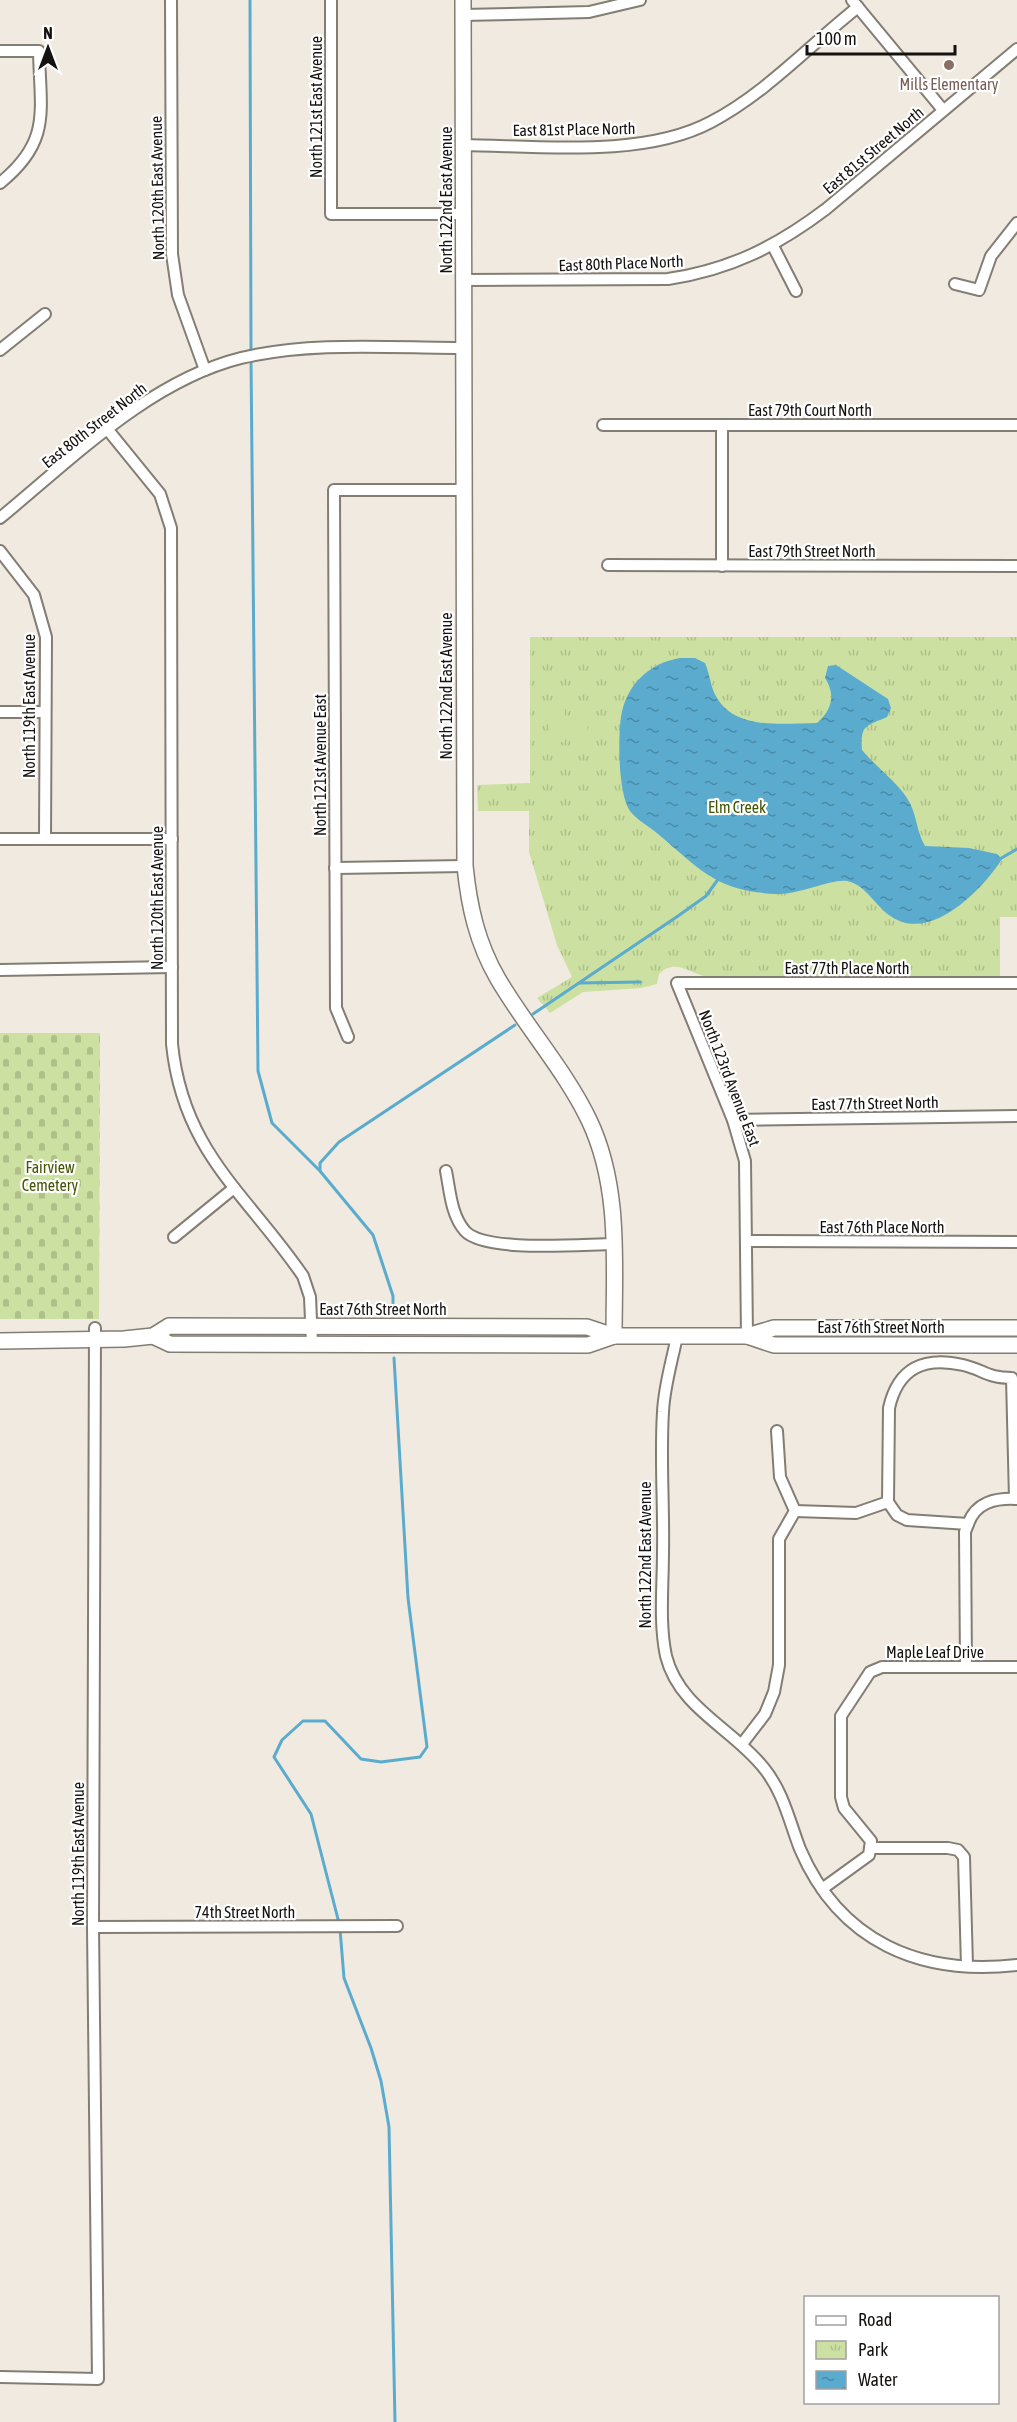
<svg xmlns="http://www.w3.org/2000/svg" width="1017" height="2422" font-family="'Asap Condensed',sans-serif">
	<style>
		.cemetery { fill: url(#cemetery-stones) }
		.park { fill: url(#park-tufts) }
		.pitch { fill: #cce0a1 }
		.water { fill: url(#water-ripples) }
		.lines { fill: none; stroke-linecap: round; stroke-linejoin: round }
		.stream { stroke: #5aabce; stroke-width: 3 }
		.street-casing { stroke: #837d74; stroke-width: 14 }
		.secondary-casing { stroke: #837d74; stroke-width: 18 }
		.street { stroke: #fff; stroke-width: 10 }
		.secondary { stroke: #fff; stroke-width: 15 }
		.education-dot { fill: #8d6e63; stroke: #fff; stroke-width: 2 }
		.labels { text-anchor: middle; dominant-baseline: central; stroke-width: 4.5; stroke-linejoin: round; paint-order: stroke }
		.education-label { font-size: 16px; fill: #785e54; stroke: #fff }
		.street-label { font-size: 16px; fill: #15120f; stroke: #fff }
		.park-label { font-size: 16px; fill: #435505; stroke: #fff }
	</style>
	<defs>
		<pattern id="cemetery-stones" width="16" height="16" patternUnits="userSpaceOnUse" patternTransform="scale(1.5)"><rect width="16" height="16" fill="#cce0a1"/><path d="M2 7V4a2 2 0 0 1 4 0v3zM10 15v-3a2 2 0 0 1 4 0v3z" fill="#aebf89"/></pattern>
		<pattern id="park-tufts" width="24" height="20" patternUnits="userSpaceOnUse" patternTransform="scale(1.5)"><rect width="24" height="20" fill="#cce0a1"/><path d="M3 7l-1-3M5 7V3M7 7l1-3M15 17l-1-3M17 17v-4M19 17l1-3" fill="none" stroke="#aebf89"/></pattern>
		<pattern id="water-ripples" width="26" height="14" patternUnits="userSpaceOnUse" patternTransform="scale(1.5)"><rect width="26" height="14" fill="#5aabce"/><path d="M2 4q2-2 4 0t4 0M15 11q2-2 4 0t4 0" fill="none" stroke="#498aa6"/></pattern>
	</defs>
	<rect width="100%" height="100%" fill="#f0eae0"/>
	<!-- cemetery -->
	<polygon class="cemetery" points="0,1033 100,1033 99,1319 0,1319"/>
	<!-- park -->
	<path class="park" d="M530,637H1017V917H1000V976L707,977C689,973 675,958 659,974L657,984L641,988L583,992L550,1013L537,998L572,977L557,945L529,852V811H478L477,785L530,783Z"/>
	<!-- pitch -->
	<g class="pitch">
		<polygon points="549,706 565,707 565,742 548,742"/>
		<polygon points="571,707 588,708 587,743 570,742"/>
	</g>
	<!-- water -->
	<path class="water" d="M680,658H695L705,663C710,674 710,687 717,698C737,731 784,723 817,723C832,710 836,695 825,678L828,666L836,665L888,699L891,708L887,717C866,726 860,725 862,750C876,767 895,780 907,798C917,813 916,831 925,846L969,848L997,854L1002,859C983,889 931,943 892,917C875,907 868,886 847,881C834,878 797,895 776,894C716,891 702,871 658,834C650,827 637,820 630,811C618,794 618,738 621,717C626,685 649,663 680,658Z"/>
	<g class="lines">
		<!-- stream -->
		<g class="stream">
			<polyline points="250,0 251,352"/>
			<polyline points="251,359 258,1071 272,1123 320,1171 373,1235 393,1296 393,1311"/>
			<polyline points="998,860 1017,849"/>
			<polyline points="579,983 640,982"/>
			<polyline points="533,1014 678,916 706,896 719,878"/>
			<polyline points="320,1170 320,1163 339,1142 515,1025"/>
			<polyline points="339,1923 311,1814 274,1757 282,1740 303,1721 325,1721 361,1759 381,1762 420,1757 427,1747 408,1598 394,1358"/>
			<polyline points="340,1929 344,1978 371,2048 381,2081 389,2127 395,2422"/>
		</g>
		<!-- street casing -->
		<g class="street-casing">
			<g id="street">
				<polyline points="171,0 172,254 178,295 205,370"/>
				<polyline points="331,0 331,214 464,214"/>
				<polyline points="852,0 943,110"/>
				<polyline points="463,15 589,12 640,0"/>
				<path d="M0,51H39C40,111 52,141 0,183"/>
				<path d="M464,145C539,146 644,158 711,122C765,94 810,45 858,7"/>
				<polyline points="773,246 796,291"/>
				<path d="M464,280L668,279C730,270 777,246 826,209L1017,49"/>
				<polyline points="955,284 979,290 991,256 1017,223"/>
				<polyline points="0,350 45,314"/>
				<polyline points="603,425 1017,425"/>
				<polyline points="722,425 722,566"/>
				<path d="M108,430L160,494L171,528L172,1044C183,1152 246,1193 303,1276L310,1297L312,1344"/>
				<path d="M0,518C72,459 149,381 241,358C313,341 391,348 464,348"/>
				<polyline points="0,551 34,595 46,637 45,839"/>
				<polyline points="608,565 1017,566"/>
				<polyline points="0,712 45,712"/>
				<polyline points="0,839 172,839"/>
				<polyline points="335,868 465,866"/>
				<polyline points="0,970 172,967"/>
				<polyline points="348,1037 336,1008 334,490 464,490"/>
				<polyline points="733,1120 1017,1116"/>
				<path d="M446,1171C450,1191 451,1215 465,1231C485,1253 583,1244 614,1244"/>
				<polyline points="174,1237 234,1188"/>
				<polyline points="746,1241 1017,1242"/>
				<path d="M677,1336C672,1361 664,1387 663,1412C660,1458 664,1506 663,1552C663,1586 659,1623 666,1656C679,1708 732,1728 763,1767C783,1791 789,1820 800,1849C840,1942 920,1976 1017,1965"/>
				<polyline points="747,1336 745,1161 733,1120 677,983 1017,983"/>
				<path d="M888,1502L889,1408C898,1368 924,1356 963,1365C984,1370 987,1378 1012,1378L1015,1499"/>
				<path d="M795,1511L856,1513L888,1502L897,1515L907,1520L968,1524C976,1502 995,1498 1017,1499"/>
				<polyline points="966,1667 965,1532 968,1524"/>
				<polyline points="742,1744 765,1714 774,1692 779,1665 779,1539 795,1511 780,1477 777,1431"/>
				<polyline points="870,1848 948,1848 958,1850 964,1857 967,1966"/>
				<polyline points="822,1889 869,1855 871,1841 844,1808 841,1797 841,1716 870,1672 882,1667 1017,1667"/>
				<polyline points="93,1927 397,1926"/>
				<polyline points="0,2377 98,2379 93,1927 95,1328"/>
			</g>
		</g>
		<!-- secondary casing -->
		<g class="secondary-casing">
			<g id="secondary">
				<path d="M463,0L465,866C469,906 477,943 498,979C526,1027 565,1070 589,1120C621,1187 614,1264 614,1336"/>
				<polyline points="153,1336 170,1344 588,1345 614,1336"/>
				<polyline points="747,1336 774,1345 1017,1345"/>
				<polyline points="0,1341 124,1339 153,1336 169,1326 587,1327 614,1336 747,1336 774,1328 1017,1328"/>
			</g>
		</g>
		<!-- street -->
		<use href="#street" class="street"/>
		<!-- secondary -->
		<use href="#secondary" class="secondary"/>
	</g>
	<!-- markers -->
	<circle class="education-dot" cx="949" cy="65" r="6"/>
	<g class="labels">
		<!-- education labels -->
		<g class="education-label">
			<text x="949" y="84">Mills Elementary</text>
		</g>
		<!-- street labels -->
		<g class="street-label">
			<text transform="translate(316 107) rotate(-90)">North 121st East Avenue</text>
			<text transform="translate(574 129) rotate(-1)">East 81st Place North</text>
			<text transform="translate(873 150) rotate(-40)">East 81st Street North</text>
			<text transform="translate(157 188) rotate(-91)">North 120th East Avenue</text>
			<text transform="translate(446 200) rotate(-90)">North 122nd East Avenue</text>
			<text transform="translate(621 263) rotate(-2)">East 80th Place North</text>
			<text x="810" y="410">East 79th Court North</text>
			<text transform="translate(94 425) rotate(-38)">East 80th Street North</text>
			<text x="812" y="551">East 79th Street North</text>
			<text transform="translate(446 686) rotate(-90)">North 122nd East Avenue</text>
			<text transform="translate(29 706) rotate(-90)">North 119th East Avenue</text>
			<text transform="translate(320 765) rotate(-90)">North 121st Avenue East</text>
			<text transform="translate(157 898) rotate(-90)">North 120th East Avenue</text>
			<text x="847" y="968">East 77th Place North</text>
			<text transform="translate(730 1078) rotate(69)">North 123rd Avenue East</text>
			<text transform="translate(875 1103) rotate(-1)">East 77th Street North</text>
			<text x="882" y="1227">East 76th Place North</text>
			<text x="383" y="1309">East 76th Street North</text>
			<text x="881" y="1327">East 76th Street North</text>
			<text transform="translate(645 1555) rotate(-90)">North 122nd East Avenue</text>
			<text x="935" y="1652">Maple Leaf Drive</text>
			<text transform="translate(78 1854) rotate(-90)">North 119th East Avenue</text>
			<text x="245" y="1912">74th Street North</text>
		</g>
		<!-- park labels -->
		<g class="park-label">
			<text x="737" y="807">Elm Creek</text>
			<text x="50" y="1167">Fairview<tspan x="50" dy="18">Cemetery</tspan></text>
		</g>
	</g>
	<!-- legend -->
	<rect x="804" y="2296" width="195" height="108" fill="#ffffff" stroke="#a1a09f" stroke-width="1.5"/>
	<rect x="816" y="2316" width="30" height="9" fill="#ffffff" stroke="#a1a09f" stroke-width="1.5"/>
	<text x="858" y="2326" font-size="18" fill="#15120f">Road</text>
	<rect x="816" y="2341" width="30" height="18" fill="url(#park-tufts)" stroke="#a1a09f" stroke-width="1.5"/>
	<text x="858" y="2356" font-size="18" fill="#15120f">Park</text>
	<rect x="816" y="2371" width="30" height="18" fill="url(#water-ripples)" stroke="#a1a09f" stroke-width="1.5"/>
	<text x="858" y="2386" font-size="18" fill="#15120f">Water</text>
	<!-- north arrow -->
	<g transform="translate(48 48)" stroke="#ffffff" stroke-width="4.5" paint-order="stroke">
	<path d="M0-4.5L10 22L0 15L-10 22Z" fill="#15120f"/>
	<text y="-9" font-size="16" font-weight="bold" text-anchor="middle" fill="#15120f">N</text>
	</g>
	<!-- scale -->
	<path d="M807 45v9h148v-9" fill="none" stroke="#15120f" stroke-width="3"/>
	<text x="816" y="45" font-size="18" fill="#15120f" stroke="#ffffff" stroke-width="4.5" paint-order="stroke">100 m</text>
</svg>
